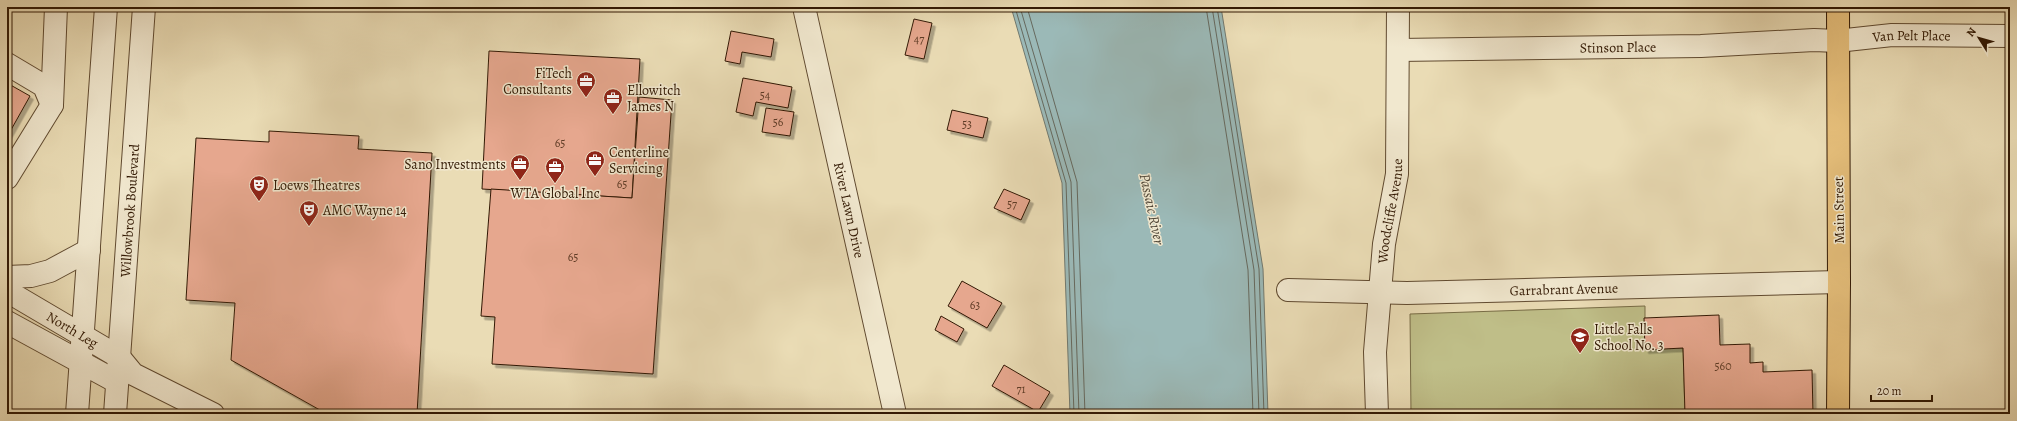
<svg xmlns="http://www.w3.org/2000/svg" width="2017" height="421" font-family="Alegreya,serif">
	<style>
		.green { fill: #bfbe88; stroke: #786c46 }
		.water { fill: #9bb9b7; stroke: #71796f }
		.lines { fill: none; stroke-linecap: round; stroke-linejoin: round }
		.shore { stroke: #66695e; stroke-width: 1 }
		.building { fill: #e6a78e; stroke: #321904; filter: url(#shadow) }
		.minor-casing { stroke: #604a30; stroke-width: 24 }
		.major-casing { stroke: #321904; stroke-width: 24 }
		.minor { stroke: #f1e8cf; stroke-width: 22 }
		.major { stroke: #e5be7a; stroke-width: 22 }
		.labels { text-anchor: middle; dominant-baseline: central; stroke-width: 3; stroke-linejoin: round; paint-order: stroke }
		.number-label { font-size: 12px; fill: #5f3c26 }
		.street-label { font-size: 14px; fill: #321904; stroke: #f1e8cf }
		.poi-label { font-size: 14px; fill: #321904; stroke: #f1e8cf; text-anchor: start }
		.water-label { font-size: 15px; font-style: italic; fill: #52493a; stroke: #f1e8cf }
	</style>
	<defs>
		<filter id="shadow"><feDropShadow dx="3.5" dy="3.5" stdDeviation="0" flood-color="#0004"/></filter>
	</defs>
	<rect width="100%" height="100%" fill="#eadcb5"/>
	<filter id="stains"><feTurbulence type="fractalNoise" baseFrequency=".005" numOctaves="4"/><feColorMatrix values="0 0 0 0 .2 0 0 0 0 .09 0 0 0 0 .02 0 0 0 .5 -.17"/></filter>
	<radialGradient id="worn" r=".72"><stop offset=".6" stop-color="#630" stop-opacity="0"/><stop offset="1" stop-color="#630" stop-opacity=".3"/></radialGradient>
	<!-- green -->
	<polygon class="green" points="1645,306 1645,349 1683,348 1685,414 1411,414 1410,314"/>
	<!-- water -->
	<polygon class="water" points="1011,7 1221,7 1263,269 1268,414 1070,414 1062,183"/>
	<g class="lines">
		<!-- shore -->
		<g class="shore">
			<polyline points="1015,7 1066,183 1074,414"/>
			<polyline points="1020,7 1071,182 1079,414"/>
			<polyline points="1027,7 1077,182 1085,414"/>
			<polyline points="1206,7 1248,270 1253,414"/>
			<polyline points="1212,7 1254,270 1259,414"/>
			<polyline points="1217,7 1259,269 1264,414"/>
		</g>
	</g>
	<!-- building -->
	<g class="building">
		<polygon points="914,19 932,23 924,59 905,55"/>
		<polygon points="731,31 774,39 771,57 742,52 740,64 725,61"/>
		<polygon points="489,51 640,59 632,198 482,189"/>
		<polygon points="743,78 792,87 788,108 756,102 753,116 736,112"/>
		<polygon points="7,83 30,96 7,137"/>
		<polygon points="639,97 672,100 653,374 492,364 495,317 481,316 491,189 632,198"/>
		<polygon points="766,108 794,112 790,136 762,132"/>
		<polygon points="952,110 988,118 983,138 947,130"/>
		<polygon points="269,131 359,136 358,149 432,153 417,414 327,414 231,360 235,303 186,300 196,138 269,142"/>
		<polygon points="1004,189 1030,200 1021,220 994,208"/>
		<polygon points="962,281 1002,303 987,328 948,306"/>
		<polygon points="1719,315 1720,345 1750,344 1750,363 1763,362 1763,372 1812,370 1813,414 1685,414 1683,348 1645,350 1644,318"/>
		<polygon points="941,316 964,329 957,342 935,330"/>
		<polygon points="1004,365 1050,392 1038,412 992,386"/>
	</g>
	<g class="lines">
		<!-- minor casing -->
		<g class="minor-casing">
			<g id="minor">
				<path id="s1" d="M804,7L895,414"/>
				<path id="s2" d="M1398,50L1701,46L1814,40L1837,41L1892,35L2010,36"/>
				<polyline points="7,64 44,86 52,105"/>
				<polyline points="7,178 52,105 56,7"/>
				<polyline points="7,277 31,276 50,271 89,250"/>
				<path id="s3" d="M1288,290L1407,293L1839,282"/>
				<path id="s4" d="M7,291L119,357L133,374L213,414"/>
				<polyline points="7,322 117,382"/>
				<polyline points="77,414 106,7"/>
				<path id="s5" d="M115,414L144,7"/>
				<path id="s6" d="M1377,414L1375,352L1384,244L1397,174L1398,7"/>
			</g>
		</g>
		<!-- major casing -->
		<g class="major-casing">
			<polyline id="major" points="1838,414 1839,282 1838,7"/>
		</g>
		<!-- minor -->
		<use href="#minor" class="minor"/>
		<!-- major -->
		<use href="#major" class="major"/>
	</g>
	<!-- icons -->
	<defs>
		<g id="office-pin" transform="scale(1)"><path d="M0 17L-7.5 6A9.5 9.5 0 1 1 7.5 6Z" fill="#8f2418" stroke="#f1e8cf"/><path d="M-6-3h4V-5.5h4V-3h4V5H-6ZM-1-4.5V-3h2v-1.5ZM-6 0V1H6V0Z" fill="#fff"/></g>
		<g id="theatre-pin" transform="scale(1)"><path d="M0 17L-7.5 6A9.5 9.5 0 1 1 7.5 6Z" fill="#8f2418" stroke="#f1e8cf"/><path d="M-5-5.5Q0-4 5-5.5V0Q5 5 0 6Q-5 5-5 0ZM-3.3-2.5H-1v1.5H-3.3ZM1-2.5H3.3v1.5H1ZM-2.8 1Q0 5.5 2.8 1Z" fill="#fff"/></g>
		<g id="school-pin" transform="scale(1)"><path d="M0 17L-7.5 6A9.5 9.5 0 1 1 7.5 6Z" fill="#8f2418" stroke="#f1e8cf"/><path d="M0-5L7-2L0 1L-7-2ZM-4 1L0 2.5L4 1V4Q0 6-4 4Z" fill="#fff"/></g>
	</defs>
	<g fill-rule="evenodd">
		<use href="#office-pin" x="586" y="81"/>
		<use href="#office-pin" x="613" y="98"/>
		<use href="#office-pin" x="595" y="160"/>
		<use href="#office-pin" x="520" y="164"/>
		<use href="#office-pin" x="555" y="167"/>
		<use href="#theatre-pin" x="259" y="185"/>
		<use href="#theatre-pin" x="309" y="210"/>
		<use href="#school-pin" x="1580" y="337"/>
	</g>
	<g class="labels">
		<!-- number labels -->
		<g class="number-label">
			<text x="919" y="39">47</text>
			<text x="765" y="95">54</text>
			<text x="778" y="122">56</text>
			<text x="967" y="124">53</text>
			<text x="560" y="143">65</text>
			<text x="622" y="184">65</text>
			<text x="1012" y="204">57</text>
			<text x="573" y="257">65</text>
			<text x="975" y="305">63</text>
			<text x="1723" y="366">560</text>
			<text x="1021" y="389">71</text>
		</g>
		<!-- street labels -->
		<g class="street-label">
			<text stroke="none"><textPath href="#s2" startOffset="514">Van Pelt Place</textPath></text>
			<text stroke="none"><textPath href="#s2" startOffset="220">Stinson Place</textPath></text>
			<text stroke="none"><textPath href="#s5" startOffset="204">Willowbrook Boulevard</textPath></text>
			<text transform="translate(1839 210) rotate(-91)">Main Street</text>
			<text stroke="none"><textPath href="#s1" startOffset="208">River Lawn Drive</textPath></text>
			<text stroke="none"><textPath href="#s6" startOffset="204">Woodcliffe Avenue</textPath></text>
			<text stroke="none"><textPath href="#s3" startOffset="276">Garrabrant Avenue</textPath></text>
			<text stroke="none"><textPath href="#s4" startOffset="76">North Leg</textPath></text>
		</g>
		<!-- poi labels -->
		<g class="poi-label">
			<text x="572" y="73" text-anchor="end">FiTech<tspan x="572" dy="16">Consultants</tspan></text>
			<text x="627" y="90">Ellowitch<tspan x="627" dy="16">James N</tspan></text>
			<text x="609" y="152">Centerline<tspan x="609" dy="16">Servicing</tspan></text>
			<text x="506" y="164" text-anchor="end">Sano Investments</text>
			<text x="273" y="185">Loews Theatres</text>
			<text x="555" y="193" text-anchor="middle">WTA Global Inc</text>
			<text x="323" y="210">AMC Wayne 14</text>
			<text x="1594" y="329">Little Falls<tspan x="1594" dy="16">School No. 3</tspan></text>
		</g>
		<!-- water labels -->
		<g class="water-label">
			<text transform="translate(1152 209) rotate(78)">Passaic River</text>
		</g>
	</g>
	<!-- margin -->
	<rect width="2017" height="421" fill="none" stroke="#eadcb5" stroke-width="24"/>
	<rect x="8" y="8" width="2001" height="405" fill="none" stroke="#321904" stroke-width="2"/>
	<rect x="12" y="12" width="1993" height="397" fill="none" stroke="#321904"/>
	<!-- north arrow -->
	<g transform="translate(1979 38) rotate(307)" stroke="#f1e8cf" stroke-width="3" paint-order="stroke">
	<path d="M0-3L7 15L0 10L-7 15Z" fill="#321904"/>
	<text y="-6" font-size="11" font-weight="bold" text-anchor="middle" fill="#321904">N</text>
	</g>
	<!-- scale -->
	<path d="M1871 395v6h61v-6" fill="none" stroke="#321904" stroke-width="2"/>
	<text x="1877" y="395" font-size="12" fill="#321904" stroke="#f1e8cf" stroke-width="3" paint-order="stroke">20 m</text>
	<rect width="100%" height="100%" filter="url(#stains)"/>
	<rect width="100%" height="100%" fill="url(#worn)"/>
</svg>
